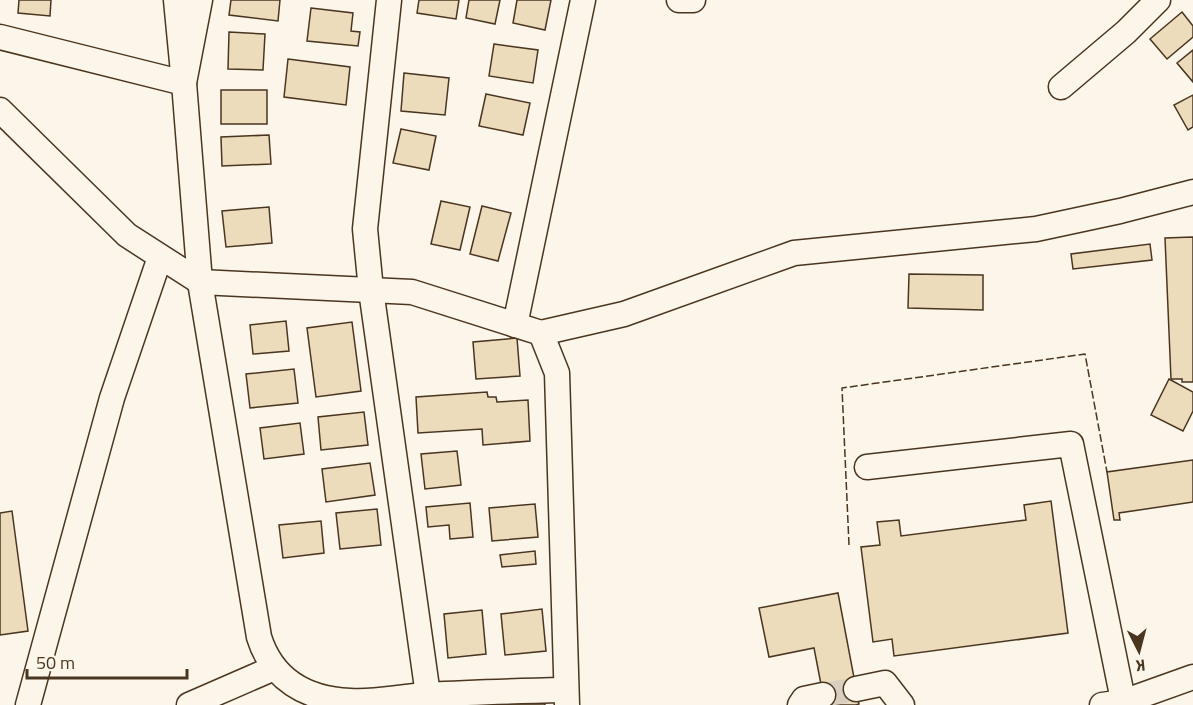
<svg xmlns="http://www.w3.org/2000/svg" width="1193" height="705" font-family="'Titillium Web',sans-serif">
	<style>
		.building { fill: #ecdcbc; stroke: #4a3520; stroke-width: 1.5 }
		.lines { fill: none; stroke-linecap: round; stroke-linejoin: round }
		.minor-tunnel { stroke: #d8cfc1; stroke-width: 24; stroke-dasharray: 24 12; stroke-linecap: butt }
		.minor-casing { stroke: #4a3520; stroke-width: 27 }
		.minor { stroke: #fbf6e9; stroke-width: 24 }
		.fence { stroke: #4a3520; stroke-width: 1.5; stroke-dasharray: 8 3; stroke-linecap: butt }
	</style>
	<rect width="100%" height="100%" fill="#fbf6e9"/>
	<!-- building -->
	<g class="building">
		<polygon points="19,0 51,0 50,16 18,13"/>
		<polygon points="231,0 280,0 278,21 229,15"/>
		<polygon points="419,0 459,0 456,19 417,13"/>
		<polygon points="469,0 500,0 495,24 466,18"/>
		<polygon points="517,0 551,0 545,30 513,23"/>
		<polygon points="311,8 353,13 351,31 360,32 358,46 307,41"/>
		<polygon points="1182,12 1193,26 1193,37 1167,59 1150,39"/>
		<polygon points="229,32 265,34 263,70 228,69"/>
		<polygon points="494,44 538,50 533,83 489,76"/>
		<polygon points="1193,50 1193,82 1177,63"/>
		<polygon points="288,59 350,67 346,105 284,97"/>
		<polygon points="404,73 449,78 445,115 401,111"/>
		<rect x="221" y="90" width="46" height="34"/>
		<polygon points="486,94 530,103 523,135 479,126"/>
		<polygon points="1193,95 1193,127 1188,130 1174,105"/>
		<polygon points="401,129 436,136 429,170 393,163"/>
		<polygon points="269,135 271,164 222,166 221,137"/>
		<polygon points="441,201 470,207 460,250 431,244"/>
		<polygon points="482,206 511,213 498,261 470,254"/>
		<polygon points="269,207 272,243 226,247 222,211"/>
		<polygon points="1193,237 1193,382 1182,382 1182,379 1171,379 1165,238"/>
		<polygon points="1150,244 1152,260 1073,269 1071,254"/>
		<polygon points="909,274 983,275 983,310 908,308"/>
		<polygon points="286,321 289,351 253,354 250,325"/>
		<polygon points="352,322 361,391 316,397 307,328"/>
		<polygon points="517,338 520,376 476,379 473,342"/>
		<polygon points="294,369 298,403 250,408 246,374"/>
		<polygon points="1169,379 1193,392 1193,411 1183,431 1151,415"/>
		<polygon points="487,392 488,397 496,397 497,402 528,400 530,441 483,445 482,429 418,433 416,397"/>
		<polygon points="364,412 368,445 321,450 318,417"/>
		<polygon points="300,423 304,454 264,459 260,428"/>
		<polygon points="457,451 461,485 425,489 421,454"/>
		<polygon points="1193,460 1193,502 1119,513 1120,520 1114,520 1107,472"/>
		<polygon points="370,463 375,495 326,502 322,469"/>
		<polygon points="1051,501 1068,633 894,656 892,639 873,642 861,547 880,545 877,522 899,520 901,536 1026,520 1024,505"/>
		<polygon points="470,503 473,537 450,539 449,525 428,527 426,507"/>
		<polygon points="535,504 538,537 492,541 489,508"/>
		<polygon points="377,509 381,545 340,549 336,513"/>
		<polygon points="12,511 28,631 0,635 0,513"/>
		<polygon points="321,521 324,553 283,558 279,525"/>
		<polygon points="535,551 536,564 502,567 500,555"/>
		<polygon points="838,593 859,704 856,705 825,705 814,648 769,657 759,608"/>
		<polygon points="542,609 546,651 505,655 501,614"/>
		<polygon points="482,610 486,654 448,658 444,614"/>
		<polygon points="543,693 545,705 510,705 509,697"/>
	</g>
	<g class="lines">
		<!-- minor-tunnel -->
		<polyline class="minor-tunnel" points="823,695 856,689"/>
		<!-- minor casing -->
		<g class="minor-casing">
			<g id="minor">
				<path d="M200,0L184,83L200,282L259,637C272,679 306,699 350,701C375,703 402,696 428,695C474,692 520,691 566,690"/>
				<polyline points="389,0 365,229 371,290 428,695"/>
				<polyline points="679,0 693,0"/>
				<polyline points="0,37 184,83 176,0"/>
				<polyline points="1061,87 1126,32 1158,0"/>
				<polyline points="0,110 127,235 200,282 412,292 541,333 557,373 567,705"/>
				<polyline points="515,325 583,0"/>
				<polyline points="541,333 624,314 794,253 1036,229 1120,211 1193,192"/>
				<polyline points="867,467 1071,444 1124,705"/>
				<polyline points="856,689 885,683 902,705"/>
				<polyline points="28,705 112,398 160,257"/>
				<polyline points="189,705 274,668"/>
				<polyline points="800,705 804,699 823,695"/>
				<polyline points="1102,705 1123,702 1193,677"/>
			</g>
		</g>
		<!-- minor -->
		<use href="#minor" class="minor"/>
		<!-- fence -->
		<polyline class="fence" points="849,545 842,388 1085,354 1107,472"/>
	</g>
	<!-- north arrow -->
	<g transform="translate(1139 651) rotate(174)" stroke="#fbf6e9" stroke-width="4.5" paint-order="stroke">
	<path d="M0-4.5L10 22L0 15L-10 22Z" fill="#4a3520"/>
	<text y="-9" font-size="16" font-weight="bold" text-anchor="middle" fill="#4a3520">K</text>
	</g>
	<!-- scale -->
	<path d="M27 669v9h160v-9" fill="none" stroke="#4a3520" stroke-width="3"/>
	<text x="36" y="669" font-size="18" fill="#4a3520" stroke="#fbf6e9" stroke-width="4.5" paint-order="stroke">50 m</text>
</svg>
